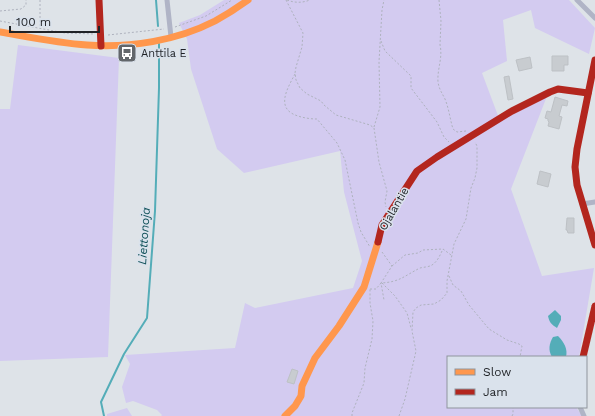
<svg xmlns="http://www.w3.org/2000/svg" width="595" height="416" font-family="'Work Sans',sans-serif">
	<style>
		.green { fill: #d3cbf0 }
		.water { fill: #54adb8 }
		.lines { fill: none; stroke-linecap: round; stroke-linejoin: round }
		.stream { stroke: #54adb8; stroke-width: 2 }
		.building { fill: #c8ccd0; stroke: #bdc1c5 }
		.path { stroke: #aeb2be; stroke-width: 1; stroke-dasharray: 2 2; stroke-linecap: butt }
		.street { stroke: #b0b4c6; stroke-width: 5 }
		.slow { stroke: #ff974d; stroke-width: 7 }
		.jam { stroke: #b3261e; stroke-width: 7 }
		.labels { text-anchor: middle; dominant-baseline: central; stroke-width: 3; stroke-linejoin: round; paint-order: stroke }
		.poi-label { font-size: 11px; fill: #1f2226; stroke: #dae2ec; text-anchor: start }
		.street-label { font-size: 11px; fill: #1f2226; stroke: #dae2ec }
		.water-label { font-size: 12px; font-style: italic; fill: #12525a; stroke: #dae2ec }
	</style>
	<rect width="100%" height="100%" fill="#dee3e8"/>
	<!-- green -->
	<g class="green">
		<polygon points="224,0 569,0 595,28 589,54 535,28 531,10 503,20 507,61 482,73 500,121 547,96 511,189 542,276 594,268 579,357 448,357 448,407 576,407 582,416 161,416 162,415 157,410 133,401 126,403 122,387 130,364 125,355 235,348 245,303 255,308 353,288 362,261 344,192 340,151 244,173 217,149 191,69 187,39 179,23 200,15"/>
		<polygon points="18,45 119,58 108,357 0,361 0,109 10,109"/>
		<polygon points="127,408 132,416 107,416 107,414"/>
	</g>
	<!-- water -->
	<g class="water">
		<path d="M555,310L561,316V320L557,328C552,325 549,322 548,316Z"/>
		<path d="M558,336C564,342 568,349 566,357H552C548,350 549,344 553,337Z"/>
	</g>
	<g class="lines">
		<!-- stream -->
		<g class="stream">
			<polyline points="156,0 158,26"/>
			<polyline points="104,416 101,402 124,354 147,318 155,211 159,88 159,44"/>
		</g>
	</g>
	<!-- building -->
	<g class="building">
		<polygon points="552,56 568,56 568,65 564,65 564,71 552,71"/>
		<polygon points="530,57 532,68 519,71 516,60"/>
		<polygon points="509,76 513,99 508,100 504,77"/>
		<polygon points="555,97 568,101 567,106 562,105 559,116 562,117 559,129 548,126 549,122 548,121 548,119 545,118 547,111 551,112"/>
		<polygon points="540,171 551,174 548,187 537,184"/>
		<polygon points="567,218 574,218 574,233 568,233 567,230 566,230"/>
		<polygon points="292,369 298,371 294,384 287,382"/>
	</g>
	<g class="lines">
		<!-- path -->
		<g class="path">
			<polyline points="40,0 40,27"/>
			<polyline points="286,0 303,33 302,47 296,67 295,73 296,80 300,88 307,94 321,101 324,105 336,115 370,125 374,128 379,162 387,191 385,202 386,207"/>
			<path d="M287,0C295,3 302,3 310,0"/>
			<path d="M439,0L441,21L440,45C443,58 437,69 438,82C439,89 442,93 445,99C449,109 450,119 453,129L457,132L466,131"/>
			<polyline points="0,11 21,9 26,5 26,0"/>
			<polyline points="0,21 65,33 95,34"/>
			<polyline points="175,27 206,16 232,0"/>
			<polyline points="108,35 164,29"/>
			<polyline points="381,41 385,51 411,76 411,88 437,122 444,137 449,142"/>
			<path d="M295,74C287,89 275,109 298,116C304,118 311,119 317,119L337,143L345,160L358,223L361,232L370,247"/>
			<polyline points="374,127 380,107 379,62 382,10 384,0"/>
			<polyline points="382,252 392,266 381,283 384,300"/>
			<polyline points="392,266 405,255 418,253 423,250 443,249 451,255"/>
			<polyline points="449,276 453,285 461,291 469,305 489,329 507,340 519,344 522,346 520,357"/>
			<polyline points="382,283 395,296 407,313 411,328"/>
			<path d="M370,289H376L381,283C400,282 404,276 420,268C424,267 429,267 432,265C438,261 440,255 443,249"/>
			<polyline points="352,416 352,413 364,383 365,368 372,339 373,321 370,303 370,289"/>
			<polyline points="399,416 405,399 416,351 412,331 413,312 416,308 421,305 434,304 441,300 447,293 447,281 454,244 466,219 471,188 475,178 477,168 477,146 475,142"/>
			<polyline points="512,416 513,414 513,407"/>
		</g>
		<!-- street -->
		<g class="street">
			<polyline points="167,0 171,37"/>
			<polyline points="577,0 595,18"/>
			<polyline points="582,204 595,202"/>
			<polyline points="580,407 584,416"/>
		</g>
		<!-- slow -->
		<g class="slow">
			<path d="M0,32C29,37 58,43 87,45C130,48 176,41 215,21C226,15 237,8 248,0"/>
			<polyline points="285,416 295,406 301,396 302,386 315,358 339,326 364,287 378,242"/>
		</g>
		<!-- jam -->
		<g class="jam">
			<polyline points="99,0 101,46"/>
			<polyline points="595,60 577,149 575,167 577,185 595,245"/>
			<polyline points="378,242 382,225 417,171 437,157 512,111 550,92 558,89 588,93"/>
			<polyline points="583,357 595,306"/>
		</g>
	</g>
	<!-- icons -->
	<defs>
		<g id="bus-square" transform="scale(1)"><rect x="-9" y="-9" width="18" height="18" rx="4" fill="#62666a" stroke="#dae2ec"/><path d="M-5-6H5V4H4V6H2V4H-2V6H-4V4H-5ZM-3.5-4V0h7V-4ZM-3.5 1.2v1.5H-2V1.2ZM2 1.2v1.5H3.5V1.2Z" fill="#fff"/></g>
	</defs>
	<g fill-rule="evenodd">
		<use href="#bus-square" x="127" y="53"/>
	</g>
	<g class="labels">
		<!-- poi labels -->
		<g class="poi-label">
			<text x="141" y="53">Anttila E</text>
		</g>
		<!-- street labels -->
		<g class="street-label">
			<text transform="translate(394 209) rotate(-60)">Ojalantie</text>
		</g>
		<!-- water labels -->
		<g class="water-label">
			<text transform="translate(144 236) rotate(-86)">Liettonoja</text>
		</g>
	</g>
	<!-- legend -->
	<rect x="447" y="356" width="140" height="52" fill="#dae2ec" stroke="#8f959d"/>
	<rect x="455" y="369" width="20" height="6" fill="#ff974d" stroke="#8f959d"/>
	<text x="483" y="376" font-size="12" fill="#1f2226">Slow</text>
	<rect x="455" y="389" width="20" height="6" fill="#b3261e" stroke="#8f959d"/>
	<text x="483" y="396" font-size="12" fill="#1f2226">Jam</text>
	<!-- scale -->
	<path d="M10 26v6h89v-6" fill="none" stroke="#1f2226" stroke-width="2"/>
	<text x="16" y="26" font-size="12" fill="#1f2226" stroke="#dae2ec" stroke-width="3" paint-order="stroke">100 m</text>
</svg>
